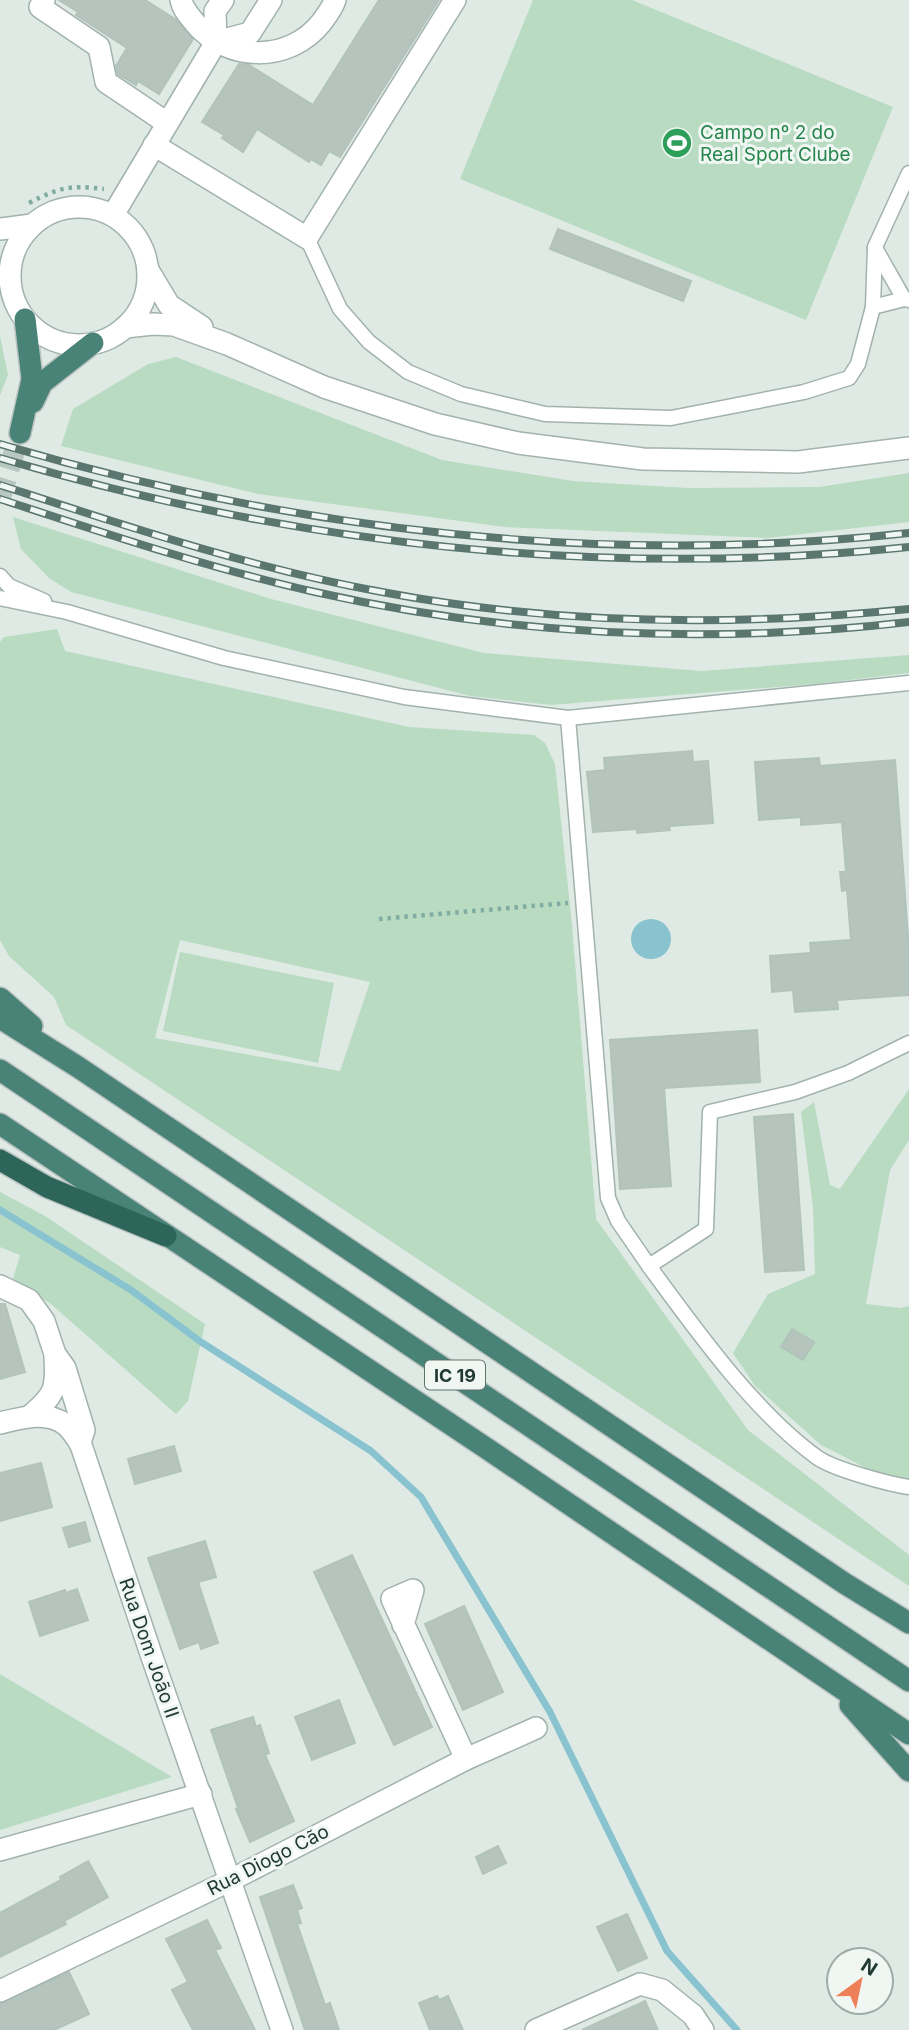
<svg xmlns="http://www.w3.org/2000/svg" width="909" height="2030" font-family="Inter,sans-serif">
	<style>
		.green { fill: #b8dbc2; fill-rule: evenodd }
		.water { fill: #88c3cf }
		.lines { fill: none; stroke-linecap: round; stroke-linejoin: round }
		.stream { stroke: #88c3cf; stroke-width: 7 }
		.building { fill: #b5c5be; stroke: #b2c3bc; stroke-width: 2 }
		.trunk-tunnel { stroke: #b9c7c1; stroke-width: 21; stroke-dasharray: 21 10; stroke-linecap: butt }
		.service-casing { stroke: #a2b2ac; stroke-width: 17 }
		.minor-casing { stroke: #a2b2ac; stroke-width: 24 }
		.tertiary-casing { stroke: #a2b2ac; stroke-width: 24 }
		.trunk-casing { stroke: #bcc4c2; stroke-width: 24 }
		.motorway-casing { stroke: #bcc4c2; stroke-width: 24 }
		.path { stroke: #80ada0; stroke-width: 4.5; stroke-dasharray: 3.5 5; stroke-linecap: butt }
		.service { stroke: #fff; stroke-width: 14 }
		.minor { stroke: #fff; stroke-width: 21 }
		.tertiary { stroke: #fff; stroke-width: 21 }
		.trunk { stroke: #498276; stroke-width: 21 }
		.motorway { stroke: #2d655a; stroke-width: 21 }
		.rail-casing { stroke: #5b766f; stroke-width: 8 }
		.rail { stroke: #f0f7f3; stroke-width: 5; stroke-dasharray: 16; stroke-linecap: butt }
		.labels { text-anchor: middle; dominant-baseline: central; stroke-width: 6; stroke-linejoin: round; paint-order: stroke }
		.shield { fill: #f0f7f3; stroke: #5f736d; stroke-width: 2 }
		.shield-label { font-size: 18px; font-weight: bold; fill: #213a33 }
		.leisure-label { font-size: 19px; fill: #27864d; stroke: #f0f7f3; text-anchor: start }
		.street-label { font-size: 19px; fill: #213a33; stroke: #f0f7f3 }
	</style>
	<rect width="100%" height="100%" fill="#dfeae5"/>
	<!-- green -->
	<g class="green">
		<polygon points="533,0 632,0 893,107 806,320 460,179"/>
		<polygon points="0,336 8,375 0,395"/>
		<polygon points="176,357 442,460 573,481 688,488 819,487 909,473 909,522 767,538 505,527 258,494 61,446 73,409 148,364"/>
		<polygon points="13,517 271,599 484,653 701,671 909,655 909,673 815,684 551,705 470,696 71,592 49,578 21,549"/>
		<path d="M57,629L65,651L409,727L534,735L545,743L555,764L572,925L596,1219L748,1430L909,1555V1586L66,1025L54,997L9,956L0,940V642L4,637ZM180,940L370,982L340,1071L155,1038Z"/>
		<polygon points="180,952 334,983 318,1063 163,1031"/>
		<polygon points="909,1089 909,1140 890,1170 866,1304 900,1308 909,1306 909,1490 821,1445 755,1386 733,1353 768,1294 815,1274 813,1207 801,1112 814,1102 830,1185 840,1189"/>
		<polygon points="0,1192 45,1216 205,1324 188,1401 176,1414 51,1304 13,1279 20,1255 0,1247"/>
		<polygon points="0,1674 172,1777 0,1830"/>
	</g>
	<!-- water -->
	<circle class="water" cx="651" cy="939" r="20"/>
	<g class="lines">
		<!-- stream -->
		<polyline class="stream" points="0,1210 131,1290 201,1342 371,1451 421,1497 550,1712 667,1951 737,2030"/>
	</g>
	<!-- building -->
	<g class="building">
		<polygon points="59,0 145,0 175,19 193,39 159,94 138,81 136,85 118,74 116,66 127,48 76,15 78,12"/>
		<polygon points="379,0 439,0 340,157 329,151 321,165 311,159 309,162 257,129 243,152 222,138 224,135 202,122 239,64 249,65 313,105"/>
		<polygon points="558,229 691,281 683,301 550,249"/>
		<polygon points="692,751 693,762 708,761 713,823 669,826 670,830 637,833 637,829 593,832 587,772 605,770 604,758"/>
		<polygon points="819,758 820,766 895,760 909,950 909,995 837,1000 838,1009 795,1012 793,990 772,992 770,956 811,953 810,943 851,940 847,890 842,891 840,872 846,872 842,822 801,825 801,817 759,820 755,762"/>
		<polygon points="757,1030 760,1082 664,1088 671,1186 620,1189 610,1040"/>
		<polygon points="793,1114 804,1270 765,1272 754,1117"/>
		<polygon points="0,1304 5,1304 25,1372 0,1379"/>
		<polygon points="792,1329 814,1342 803,1360 781,1347"/>
		<polygon points="174,1446 181,1471 135,1484 128,1459"/>
		<polygon points="41,1463 52,1507 0,1521 0,1473"/>
		<polygon points="85,1522 90,1541 69,1547 63,1528"/>
		<polygon points="205,1541 216,1577 198,1582 218,1643 201,1649 199,1642 180,1649 148,1558"/>
		<polygon points="352,1555 432,1727 394,1745 314,1572"/>
		<polygon points="77,1589 88,1620 40,1636 29,1602 65,1590 66,1593"/>
		<polygon points="464,1606 503,1692 463,1710 425,1624"/>
		<polygon points="339,1700 355,1743 312,1760 295,1717"/>
		<polygon points="253,1717 256,1727 260,1725 269,1753 265,1755 294,1821 250,1842 236,1809 238,1808 211,1730"/>
		<polygon points="498,1846 506,1863 483,1874 476,1857"/>
		<polygon points="88,1861 108,1897 64,1921 66,1924 0,1957 0,1913 61,1880 60,1877"/>
		<polygon points="293,1885 302,1908 297,1910 301,1923 297,1924 325,2005 330,2003 339,2030 305,2030 260,1897"/>
		<polygon points="627,1914 647,1958 618,1971 597,1927"/>
		<polygon points="207,1920 221,1948 215,1950 255,2030 193,2030 172,1990 188,1982 166,1939"/>
		<polygon points="69,1972 89,2014 54,2030 0,2030 0,2004"/>
		<polygon points="437,1996 439,2000 448,1996 463,2030 430,2030 419,2003"/>
		<polygon points="645,2001 658,2030 582,2030"/>
	</g>
	<g class="lines">
		<!-- trunk-tunnel -->
		<polyline class="trunk-tunnel" points="0,499 20,433"/>
		<!-- service casing -->
		<g class="service-casing">
			<g id="service">
				<polyline points="307,238 340,309 369,342 408,372 461,394 545,414 671,418 804,392 849,378 858,364 873,307 875,247 909,173"/>
				<polyline points="875,248 904,299"/>
				<polyline points="873,307 904,299 909,300"/>
				<polyline points="0,576 9,586 44,601"/>
				<polyline points="0,598 67,612 224,658 404,697 568,718 909,683"/>
				<polyline points="568,718 608,1198 618,1221 649,1266"/>
				<path d="M909,1043L848,1073L795,1092L710,1112L706,1229L649,1266C695,1329 755,1413 818,1458C834,1469 888,1484 909,1487"/>
			</g>
		</g>
		<!-- minor casing -->
		<g class="minor-casing">
			<g id="minor">
				<polyline points="44,0 40,7 99,47 106,82 167,123"/>
				<polyline points="154,145 307,238 455,0"/>
				<polyline points="0,1286 29,1300 44,1321 55,1354 65,1368 84,1430 80,1443 82,1448 151,1654 282,2030"/>
				<path d="M30,1416C55,1395 57,1389 55,1356"/>
				<path d="M0,1423C21,1418 47,1410 66,1425C71,1429 76,1437 80,1443"/>
				<polyline points="403,1625 413,1590 392,1599 466,1759"/>
				<polyline points="0,1850 201,1794"/>
				<polyline points="0,1991 231,1880 466,1759 536,1728"/>
				<polyline points="536,2030 640,1984 662,1990 693,2015 703,2030"/>
			</g>
		</g>
		<!-- tertiary casing -->
		<g class="tertiary-casing">
			<g id="tertiary">
				<path d="M181,0C183,10 189,15 195,23C227,62 289,63 321,23C327,15 332,9 335,0"/>
				<polyline points="216,42 250,33 271,0"/>
				<circle cx="79" cy="276" r="69"/>
				<polyline points="113,215 216,42 215,11 223,0"/>
				<polyline points="0,229 32,225"/>
				<polyline points="148,270 169,305 202,327"/>
				<polyline points="125,327 153,324 174,325 227,344 324,387 435,424 518,443 643,459 798,462 909,448"/>
			</g>
		</g>
		<!-- trunk casing -->
		<g class="trunk-casing">
			<g id="trunk">
				<polyline points="33,402 42,383 93,343"/>
				<polyline points="20,433 32,379 25,319"/>
				<polyline points="0,998 32,1026"/>
				<polyline points="0,1018 78,1067 844,1583 909,1623"/>
				<polyline points="0,1070 909,1681"/>
				<polyline points="0,1124 486,1448 909,1734"/>
				<polyline points="850,1705 909,1771"/>
			</g>
		</g>
		<!-- motorway casing -->
		<g class="motorway-casing">
			<polyline id="motorway" points="0,1160 47,1187 166,1236"/>
		</g>
		<!-- path -->
		<g class="path">
			<path d="M29,203C60,187 70,185 104,189"/>
			<polyline points="379,919 568,903"/>
		</g>
		<!-- service -->
		<use href="#service" class="service"/>
		<!-- minor -->
		<use href="#minor" class="minor"/>
		<!-- tertiary -->
		<use href="#tertiary" class="tertiary"/>
		<!-- trunk -->
		<use href="#trunk" class="trunk"/>
		<!-- motorway -->
		<use href="#motorway" class="motorway"/>
		<!-- rail casing -->
		<g class="rail-casing">
			<g id="rail">
				<path d="M0,444C295,531 602,566 909,533"/>
				<path d="M0,458C295,545 603,579 909,547"/>
				<path d="M0,485C126,526 251,568 382,592C556,625 733,627 909,609"/>
				<path d="M0,499C104,533 208,568 315,592C511,636 710,645 909,622"/>
			</g>
		</g>
		<!-- rail -->
		<use href="#rail" class="rail"/>
	</g>
	<!-- icons -->
	<defs>
		<g id="stadium-disc" transform="scale(1.575)"><circle r="9.5" fill="#2e9e5b" stroke="#f0f7f3"/><path d="M0-5a6.5 5 0 1 0 0 10a6.5 5 0 1 0 0-10ZM-3.5-1.8h7v3.6h-7Z" fill="#fff"/></g>
	</defs>
	<g fill-rule="evenodd">
		<use href="#stadium-disc" x="677" y="143"/>
	</g>
	<g class="labels">
		<!-- shield labels -->
		<rect class="shield" x="425" y="1360.5" width="60" height="29" rx="5"/>
		<g class="shield-label">
			<text x="455" y="1375">IC 19</text>
		</g>
		<!-- leisure labels -->
		<g class="leisure-label">
			<text x="700" y="132">Campo nº 2 do<tspan x="700" dy="22">Real Sport Clube</tspan></text>
		</g>
		<!-- street labels -->
		<g class="street-label">
			<text transform="translate(149 1648) rotate(71)">Rua Dom João II</text>
			<text transform="translate(268 1860) rotate(-27)">Rua Diogo Cão</text>
		</g>
	</g>
	<!-- north arrow -->
	<g transform="translate(860 1981) rotate(33)"><circle r="33" fill="#f0f7f3" stroke="#9daba6" stroke-width="2"/>
	<path d="M0-5L12 26L0 18L-12 26Z" fill="#ee8059"/>
	<text y="-10" font-size="19" font-weight="bold" text-anchor="middle" fill="#213a33">N</text>
	</g>
</svg>
